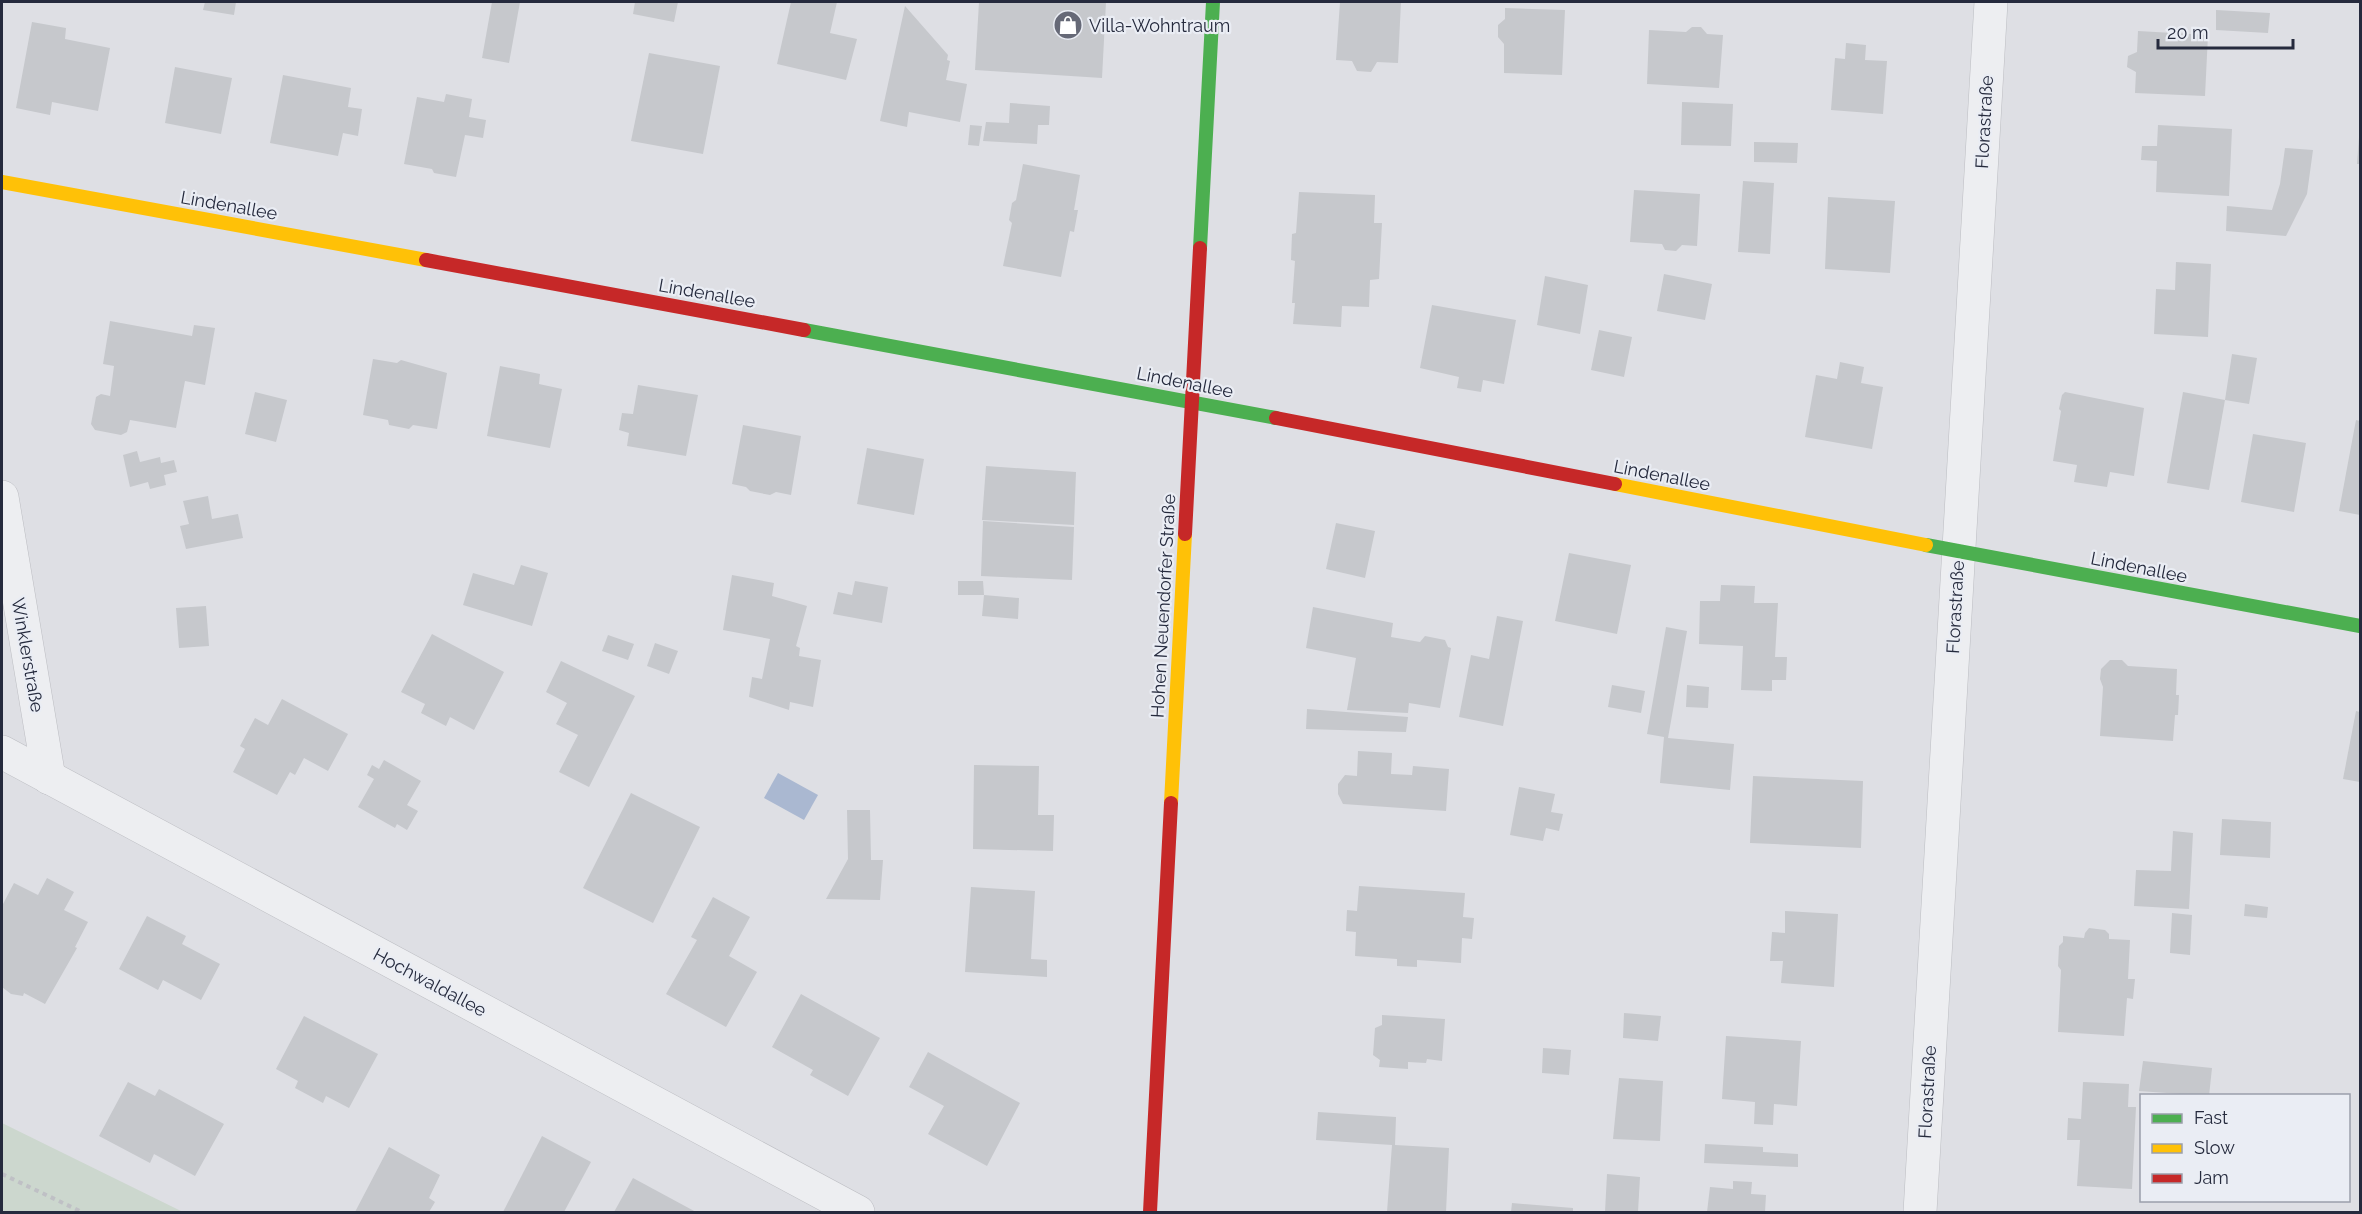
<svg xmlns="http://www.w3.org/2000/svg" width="2362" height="1214" font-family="Raleway,sans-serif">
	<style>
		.green { fill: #ccd7ce }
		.water { fill: #aab8d1 }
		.building { fill: #c6c8cc }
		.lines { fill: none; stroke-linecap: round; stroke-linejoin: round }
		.street-casing { stroke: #bcbdc2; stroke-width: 34 }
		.path { stroke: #bfc0c5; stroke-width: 4; stroke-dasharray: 4.5 4.5; stroke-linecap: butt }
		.street { stroke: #edeef1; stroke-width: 33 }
		.fast { stroke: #4caf50; stroke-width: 14 }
		.slow { stroke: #ffc107; stroke-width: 14 }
		.jam { stroke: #c62828; stroke-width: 14 }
		.labels { text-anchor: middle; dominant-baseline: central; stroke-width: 4.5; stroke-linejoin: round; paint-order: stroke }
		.poi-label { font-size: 18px; fill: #252a3d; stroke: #eaedf4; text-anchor: start }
		.street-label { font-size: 18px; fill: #252a3d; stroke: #eaedf4 }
	</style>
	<rect width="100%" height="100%" fill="#dedfe4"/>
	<!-- green -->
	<polygon class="green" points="2,1123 183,1212 2,1212"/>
	<!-- water -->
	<polygon class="water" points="778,773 818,795 804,820 764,798"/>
	<!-- building -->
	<g class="building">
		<polygon points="205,2 236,2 234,15 203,10"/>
		<polygon points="492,2 520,2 509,63 482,58"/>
		<polygon points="635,2 678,2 674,22 633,14"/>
		<polygon points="791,2 837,2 830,33 857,39 846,80 777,64"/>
		<polygon points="979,2 1106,2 1102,78 975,70"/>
		<polygon points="1340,2 1401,2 1398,63 1377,62 1371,72 1357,71 1352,61 1336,60"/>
		<polygon points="905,6 948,55 947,60 950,61 946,80 967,84 960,122 909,112 907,127 880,121"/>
		<polygon points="1505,8 1565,10 1562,75 1504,73 1504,44 1498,37 1498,25 1505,19"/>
		<polygon points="2216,10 2270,13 2268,33 2216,30"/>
		<polygon points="32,22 66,28 65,39 110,48 98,111 52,102 50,115 16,108"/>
		<polygon points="1692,27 1701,27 1707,34 1723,35 1719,88 1647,84 1649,30 1686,32"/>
		<polygon points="2138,31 2208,35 2205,96 2135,93 2136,72 2127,67 2128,56 2137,52"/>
		<polygon points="1846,43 1866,45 1865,60 1887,61 1883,114 1831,110 1835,58 1845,59"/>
		<polygon points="649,53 720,66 703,154 631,141"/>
		<polygon points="175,67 232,78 221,134 165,123"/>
		<polygon points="283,75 351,88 348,107 362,109 358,136 343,133 338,156 270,143"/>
		<polygon points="446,94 472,99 469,117 486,120 483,138 465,135 456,177 434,173 432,169 404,164 417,97 444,102"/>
		<polygon points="1682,102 1733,104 1731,146 1681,145"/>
		<polygon points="1010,103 1050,106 1049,125 1038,125 1037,144 983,141 986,122 1009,123"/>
		<polygon points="970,125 982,126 979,146 968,145"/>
		<polygon points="2158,125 2232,129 2229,196 2156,192 2157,161 2141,160 2142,146 2157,146"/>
		<polygon points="2359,137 2360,137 2360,164 2357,164"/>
		<polygon points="1754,142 1798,143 1797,163 1754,162"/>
		<polygon points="2285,148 2313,150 2307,194 2286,236 2226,231 2227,206 2272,210 2280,184"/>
		<polygon points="1023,164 1080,175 1074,210 1078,210 1074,232 1070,231 1061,277 1003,266 1012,223 1009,220 1012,203 1016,200"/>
		<polygon points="1743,181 1774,183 1770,254 1738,252"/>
		<polygon points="1634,190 1700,194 1697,246 1682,245 1676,251 1665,250 1662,244 1630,242"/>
		<polygon points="1299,192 1375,195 1374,223 1382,223 1379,279 1370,280 1369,307 1342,306 1341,327 1293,324 1295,303 1292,303 1295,261 1291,260 1292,234 1296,233"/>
		<polygon points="1828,197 1895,201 1890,273 1825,269"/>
		<polygon points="2176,262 2211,264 2208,337 2154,334 2156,289 2175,290"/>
		<polygon points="1664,274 1712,284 1705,320 1657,311"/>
		<polygon points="1545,276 1588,285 1580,334 1537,325"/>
		<polygon points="1432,305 1516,320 1504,384 1483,380 1481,392 1457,388 1459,377 1420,368"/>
		<polygon points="110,321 192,336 194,325 215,328 205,385 185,381 176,428 130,420 127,432 121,435 95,430 91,424 96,397 101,394 110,396 114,366 103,364"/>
		<polygon points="1599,330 1632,337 1624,377 1591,370"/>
		<polygon points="2232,354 2257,358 2249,404 2225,400"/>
		<polygon points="373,359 397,363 401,360 447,373 437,429 413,425 409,429 389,425 388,420 363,415"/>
		<polygon points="1840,362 1864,367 1861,383 1883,387 1872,449 1805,437 1816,375 1837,379"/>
		<polygon points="500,366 540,374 539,384 562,389 550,448 487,436"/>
		<polygon points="638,385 698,395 686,456 627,446 629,433 619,430 622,413 633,414"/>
		<polygon points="255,392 287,400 276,442 245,434"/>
		<polygon points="2065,392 2144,408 2134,476 2110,472 2107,487 2074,482 2077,465 2053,461 2061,411 2059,409 2062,395"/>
		<polygon points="2183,392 2225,400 2209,490 2167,483"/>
		<polygon points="2356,420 2360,421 2360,515 2339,511"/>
		<polygon points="743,425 801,436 791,495 776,492 770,495 750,491 746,487 732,484"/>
		<polygon points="2253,434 2306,443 2294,512 2241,502"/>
		<polygon points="867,448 924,459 914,515 857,504"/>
		<polygon points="137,451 140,462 160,457 161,463 174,460 177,472 164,475 166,485 150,489 148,482 130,487 123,455"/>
		<polygon points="986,466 1076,472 1074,525 982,520"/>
		<polygon points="208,496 212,519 238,514 243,538 186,549 180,526 189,524 183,501"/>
		<polygon points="983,521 1074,527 1072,580 981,576"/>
		<polygon points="1336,523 1375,531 1365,578 1326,569"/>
		<polygon points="1569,553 1631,565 1617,634 1555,621"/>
		<polygon points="521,565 548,573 532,626 463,605 473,573 514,585"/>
		<polygon points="732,575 774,583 772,596 807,606 796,646 800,648 799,656 821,660 813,707 790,702 789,710 749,697 752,677 762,679 770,639 723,630"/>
		<polygon points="855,581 888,587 882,623 833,614 838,592 852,595"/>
		<polygon points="958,581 983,581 984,595 1019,598 1018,619 982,616 984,595 958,595"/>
		<polygon points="1721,585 1755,586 1754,603 1778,603 1775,657 1787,657 1786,680 1772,680 1772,691 1741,690 1743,646 1699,644 1700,601 1720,601"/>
		<polygon points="206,606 209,646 179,648 176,608"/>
		<polygon points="1313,607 1393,623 1391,637 1420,642 1425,636 1445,640 1448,647 1451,648 1440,708 1409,703 1408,713 1347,710 1356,658 1306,648"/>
		<polygon points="1497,616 1523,621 1503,726 1459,717 1471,655 1489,659"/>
		<polygon points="1666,627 1687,631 1668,738 1734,744 1730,790 1660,783 1664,737 1647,734"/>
		<polygon points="432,634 504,672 474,730 450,717 446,726 421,713 425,704 401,692"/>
		<polygon points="608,635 634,644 628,660 602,651"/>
		<polygon points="655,643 678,651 669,674 647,666"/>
		<polygon points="2110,660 2122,660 2128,666 2177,669 2176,695 2179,695 2178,715 2175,715 2173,741 2100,736 2103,687 2100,679 2101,669"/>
		<polygon points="561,661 635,696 589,787 559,772 578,735 556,724 567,703 546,692"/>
		<polygon points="1612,685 1645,691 1641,713 1608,707"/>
		<polygon points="1687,685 1709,687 1708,708 1686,707"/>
		<polygon points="282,699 348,734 328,771 304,758 295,775 290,772 277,795 233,772 245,749 240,746 255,718 268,725"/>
		<polygon points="1307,709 1346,712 1408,717 1406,732 1306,729"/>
		<polygon points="2356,711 2360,712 2360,782 2343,779"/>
		<polygon points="1358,751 1392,753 1391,774 1412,775 1413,766 1449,769 1446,811 1343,804 1338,794 1338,784 1345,775 1357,776"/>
		<polygon points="384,760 421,781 407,805 418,811 407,830 397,824 395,828 358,807 374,779 367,775 372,765 379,769"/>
		<polygon points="974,765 1039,766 1038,815 1054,815 1053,851 973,849"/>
		<polygon points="1753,776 1863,781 1861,848 1750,843"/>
		<polygon points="1519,787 1555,794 1551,812 1563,814 1559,831 1546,828 1543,841 1510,835"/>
		<polygon points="631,793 700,827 653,923 583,888"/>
		<polygon points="847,810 870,810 871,860 883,860 880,900 826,899 848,859"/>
		<polygon points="2222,819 2271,822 2270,858 2220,855"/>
		<polygon points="2173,831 2193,833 2189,909 2134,906 2136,870 2171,871"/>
		<polygon points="47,878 74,892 64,910 88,922 75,947 77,948 45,1004 24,993 23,996 11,994 2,987 2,906 14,883 38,895"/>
		<polygon points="1359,886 1465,893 1463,917 1474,918 1472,939 1462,938 1461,963 1417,960 1417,967 1397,966 1397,959 1355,956 1356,932 1346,931 1347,910 1357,911"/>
		<polygon points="971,887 1035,891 1031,959 1047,960 1047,977 965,972"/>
		<polygon points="713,897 750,917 729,956 757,972 726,1027 666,994 697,940 691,937"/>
		<polygon points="2245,904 2268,907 2267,918 2244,916"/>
		<polygon points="1785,911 1838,914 1834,987 1781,983 1783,961 1770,961 1772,932 1785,933"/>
		<polygon points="2172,913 2192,915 2190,955 2170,953"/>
		<polygon points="147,916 186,936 182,944 220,964 201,1000 163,980 158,990 119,969"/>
		<polygon points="2089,928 2105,930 2109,934 2109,939 2130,940 2128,979 2135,979 2133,999 2127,998 2124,1036 2058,1032 2061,970 2058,966 2059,946 2063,942 2063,936 2084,938 2085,933"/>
		<polygon points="801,994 880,1038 848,1096 810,1075 813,1070 772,1047"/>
		<polygon points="1624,1013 1661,1016 1658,1041 1623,1038"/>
		<polygon points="1382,1015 1445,1019 1442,1061 1427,1059 1426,1063 1408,1062 1408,1069 1379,1067 1380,1060 1373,1055 1375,1028 1382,1025"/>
		<polygon points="304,1016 378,1054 349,1108 326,1096 323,1103 295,1088 298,1081 276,1069"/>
		<polygon points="1726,1036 1801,1041 1797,1106 1774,1104 1773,1125 1754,1124 1755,1102 1722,1099"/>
		<polygon points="1543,1048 1571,1050 1569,1075 1542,1073"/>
		<polygon points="928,1052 1020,1103 987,1166 928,1134 944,1106 909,1087"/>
		<polygon points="2143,1061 2212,1068 2209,1096 2139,1091"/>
		<polygon points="1619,1078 1663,1081 1660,1141 1613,1139"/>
		<polygon points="128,1082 155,1096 159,1089 224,1124 195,1176 154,1154 150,1163 99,1136"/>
		<polygon points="2083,1082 2129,1084 2128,1107 2136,1107 2132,1189 2077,1186 2080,1140 2067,1140 2068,1118 2081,1119"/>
		<polygon points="1318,1112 1396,1117 1395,1145 1449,1148 1446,1212 1387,1212 1392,1145 1316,1140"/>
		<polygon points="542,1136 591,1162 564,1212 503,1212"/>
		<polygon points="1705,1144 1763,1147 1763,1152 1798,1154 1798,1167 1704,1163"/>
		<polygon points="389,1147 440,1175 429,1198 435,1202 429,1212 355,1212"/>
		<polygon points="1607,1174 1640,1177 1638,1212 1605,1212"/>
		<polygon points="633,1178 696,1212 614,1212"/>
		<polygon points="1733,1181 1752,1182 1751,1194 1766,1195 1765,1212 1707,1212 1710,1187 1733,1189"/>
		<polygon points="1512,1203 1573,1208 1573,1212 1511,1212"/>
	</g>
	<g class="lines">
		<!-- street casing -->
		<g class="street-casing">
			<g id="street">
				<polyline points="2,497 49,778"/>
				<polyline points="2,752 858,1212"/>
				<polyline points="1920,1212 1991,2"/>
			</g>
		</g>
		<!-- path -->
		<polyline class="path" points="2,1174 82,1212"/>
		<!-- street -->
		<use href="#street" class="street"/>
		<!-- fast -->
		<g class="fast">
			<polyline points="1200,248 1213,2"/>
			<polyline points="804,330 1276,418"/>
			<polyline points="1926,545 2360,626"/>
		</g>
		<!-- slow -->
		<g class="slow">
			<polyline points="2,182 426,260"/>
			<polyline points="1615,484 1926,545"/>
			<polyline points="1171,803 1185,534"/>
		</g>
		<!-- jam -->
		<g class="jam">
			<polyline points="426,260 804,330"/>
			<polyline points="1276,418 1615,484"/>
			<polyline points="1185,534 1200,248"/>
			<polyline points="1150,1212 1171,803"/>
		</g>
	</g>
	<!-- icons -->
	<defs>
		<g id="shop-disc" transform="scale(1.5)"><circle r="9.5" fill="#666977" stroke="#eaedf4"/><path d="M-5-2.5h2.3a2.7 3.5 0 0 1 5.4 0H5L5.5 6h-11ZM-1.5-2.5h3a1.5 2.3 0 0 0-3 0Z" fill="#fff"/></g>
	</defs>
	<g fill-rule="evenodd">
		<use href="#shop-disc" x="1068" y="25"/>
	</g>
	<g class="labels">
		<!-- poi labels -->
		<g class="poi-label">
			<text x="1089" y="25">Villa-Wohntraum</text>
		</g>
		<!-- street labels -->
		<g class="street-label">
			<text transform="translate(1984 122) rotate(-87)">Florastraße</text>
			<text transform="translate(229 205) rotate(10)">Lindenallee</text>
			<text transform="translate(707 293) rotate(10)">Lindenallee</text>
			<text transform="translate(1185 382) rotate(11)">Lindenallee</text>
			<text transform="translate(1662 475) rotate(11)">Lindenallee</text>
			<text transform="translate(2139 567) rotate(11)">Lindenallee</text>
			<text transform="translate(1163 606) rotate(-87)">Hohen Neuendorfer Straße</text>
			<text transform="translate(1955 607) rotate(-87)">Florastraße</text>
			<text transform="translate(28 655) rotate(80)">Winklerstraße</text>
			<text transform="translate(430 982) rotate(28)">Hochwaldallee</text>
			<text transform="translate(1927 1092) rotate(-87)">Florastraße</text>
		</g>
	</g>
	<!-- border -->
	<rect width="2362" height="1214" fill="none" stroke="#252a3d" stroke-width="6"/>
	<!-- legend -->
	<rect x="2140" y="1094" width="210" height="108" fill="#eaedf4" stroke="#9b9fab" stroke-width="1.5"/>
	<rect x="2152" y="1114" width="30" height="9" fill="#4caf50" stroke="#9b9fab" stroke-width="1.5"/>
	<text x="2194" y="1124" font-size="18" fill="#252a3d">Fast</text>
	<rect x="2152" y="1144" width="30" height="9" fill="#ffc107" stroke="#9b9fab" stroke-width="1.5"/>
	<text x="2194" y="1154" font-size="18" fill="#252a3d">Slow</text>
	<rect x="2152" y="1174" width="30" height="9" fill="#c62828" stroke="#9b9fab" stroke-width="1.5"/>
	<text x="2194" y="1184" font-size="18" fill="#252a3d">Jam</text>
	<!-- scale -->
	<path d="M2158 39v9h135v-9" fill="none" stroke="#252a3d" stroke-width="3"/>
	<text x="2167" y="39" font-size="18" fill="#252a3d" stroke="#eaedf4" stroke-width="4.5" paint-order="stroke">20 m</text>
</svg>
